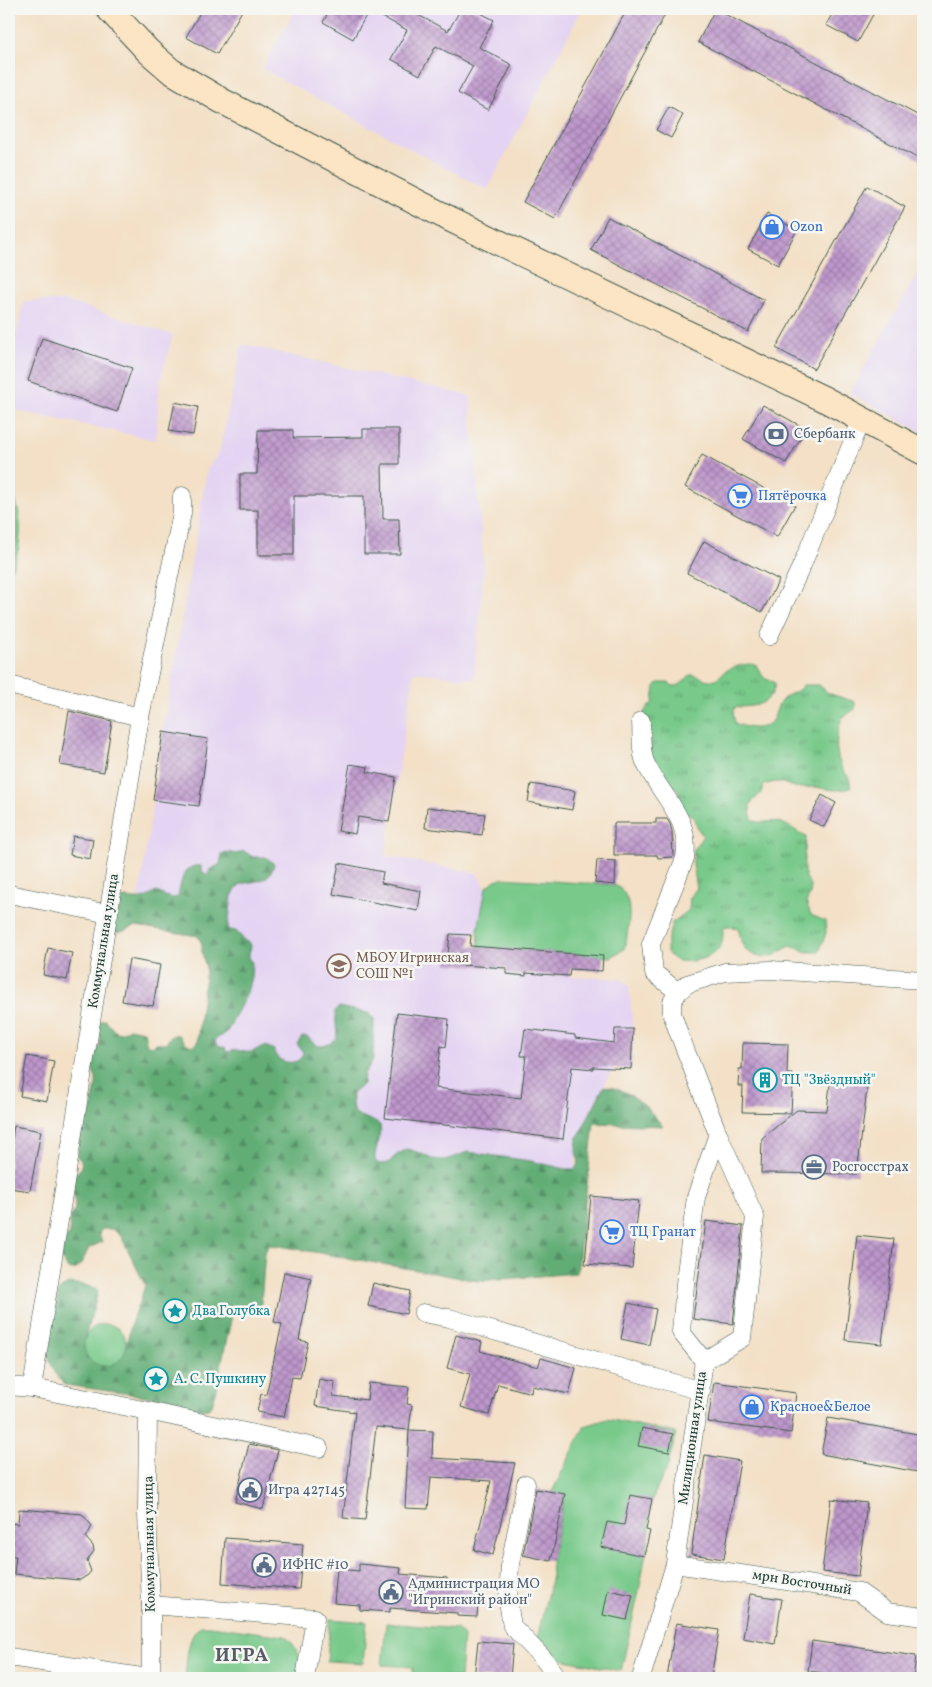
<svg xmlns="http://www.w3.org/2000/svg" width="932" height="1687" font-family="Vollkorn,serif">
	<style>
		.built { fill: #e4d3f2 }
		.grass { fill: url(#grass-tufts); stroke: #4c835f }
		.forest { fill: url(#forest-firs); stroke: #407555 }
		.green { fill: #78c98a; stroke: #4c835f }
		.building { fill: url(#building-cross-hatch) }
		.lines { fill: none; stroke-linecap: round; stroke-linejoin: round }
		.street-casing { stroke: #3f554a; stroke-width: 19 }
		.secondary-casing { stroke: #3f554a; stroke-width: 27 }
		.street { stroke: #fff; stroke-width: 18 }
		.secondary { stroke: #fce5c4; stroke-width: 25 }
		.labels { text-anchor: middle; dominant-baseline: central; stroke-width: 5; stroke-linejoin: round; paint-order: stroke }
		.shop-label { font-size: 14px; fill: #366cbe; stroke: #f6f6f2; text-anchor: start }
		.service-label { font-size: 14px; fill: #4e5e75; stroke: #f6f6f2; text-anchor: start }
		.street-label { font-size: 14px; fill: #1f3d34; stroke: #f6f6f2 }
		.education-label { font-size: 14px; fill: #785e54; stroke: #f6f6f2; text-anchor: start }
		.culture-label { font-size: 14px; fill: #0d838f; stroke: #f6f6f2; text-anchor: start }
		.district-label { font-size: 19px; font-weight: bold; letter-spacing: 1px; fill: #575c69; stroke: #f6f6f2 }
	</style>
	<defs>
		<pattern id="grass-tufts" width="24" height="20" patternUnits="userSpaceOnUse" patternTransform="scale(1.25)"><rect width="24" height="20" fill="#78c98a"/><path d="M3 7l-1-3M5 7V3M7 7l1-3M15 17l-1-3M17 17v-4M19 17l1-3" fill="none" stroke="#62a472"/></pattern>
		<pattern id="forest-firs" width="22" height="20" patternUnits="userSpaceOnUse" patternTransform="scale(1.25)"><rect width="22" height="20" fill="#62ad76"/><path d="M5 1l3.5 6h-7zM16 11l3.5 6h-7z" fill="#508e62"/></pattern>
		<pattern id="building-cross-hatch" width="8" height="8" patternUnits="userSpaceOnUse" patternTransform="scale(1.25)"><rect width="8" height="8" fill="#be97cc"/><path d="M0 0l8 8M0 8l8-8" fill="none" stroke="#9a7ca6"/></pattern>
	</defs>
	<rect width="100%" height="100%" fill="#f6f6f2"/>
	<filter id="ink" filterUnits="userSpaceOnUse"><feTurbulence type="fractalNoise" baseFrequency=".02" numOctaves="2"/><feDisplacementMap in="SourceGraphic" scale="10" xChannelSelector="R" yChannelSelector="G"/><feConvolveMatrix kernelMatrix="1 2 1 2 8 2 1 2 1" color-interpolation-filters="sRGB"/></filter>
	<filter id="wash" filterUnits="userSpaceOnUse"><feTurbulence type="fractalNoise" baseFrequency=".0096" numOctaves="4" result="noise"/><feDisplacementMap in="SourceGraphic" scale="20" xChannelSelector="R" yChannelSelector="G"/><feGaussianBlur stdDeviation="1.12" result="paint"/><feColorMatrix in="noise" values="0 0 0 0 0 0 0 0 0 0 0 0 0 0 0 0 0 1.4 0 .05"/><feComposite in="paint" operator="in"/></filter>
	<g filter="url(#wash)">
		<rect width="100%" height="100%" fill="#f3e0c6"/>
		<!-- built -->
		<g class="built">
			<polygon points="296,9 582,9 487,190 262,69"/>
			<polygon points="923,263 923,433 850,393"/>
			<polygon points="24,301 66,301 173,335 160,382 156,440 9,409 9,331 17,333"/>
			<polygon points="242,344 470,396 484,570 474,679 414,672 385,856 477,873 486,888 478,930 471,935 450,934 447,964 502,968 506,974 525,976 532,974 621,979 629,985 633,1029 631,1069 613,1068 577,1139 569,1274 484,1252 195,1054 211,930 136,919 163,732 207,470 220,450"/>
		</g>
		<!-- grass -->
		<path class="grass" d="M749,664L756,665L764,678L775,683C773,705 754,707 735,707L733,712L735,723C747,729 768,732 774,717C777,710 778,704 783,699C791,692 795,695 803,685H819L828,693L855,702V709L842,718C836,735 834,749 841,766C846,777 851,774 850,788C834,792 830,789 815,787C808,787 801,789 795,787C779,783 782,779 764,785L761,793L750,804C750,809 750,816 753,820C759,825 771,820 777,822C788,824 797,832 806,837C806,847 803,859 804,869C805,884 817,884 806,902L811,915L825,921L826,933L819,952H807L791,946C785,948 782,951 777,954C765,960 748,957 742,944C740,939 740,933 738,928L728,926L723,929C723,934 723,941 721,945C715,958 692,963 679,961C673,960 670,956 667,952V942L672,923L689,910L690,897L697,888L693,865L694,848L703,836C702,834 699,831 698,829C692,815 695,817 681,809L678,802L679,791L671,784L655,780L643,732L644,712L653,702L655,687L658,683H669C677,691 684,681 690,675C699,674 704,681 712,680C718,679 721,674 726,671C732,667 741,665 749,664Z"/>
		<!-- forest -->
		<path class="forest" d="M244,851L253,857H266L274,864C269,885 255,879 239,885L232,896L228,927L230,930L236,931L245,941L250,943L251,946L249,954V959L252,962L251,977L247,993L227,1032L216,1039L215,1043L220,1047H225L226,1051L229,1052C240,1047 240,1053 250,1052C260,1050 261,1042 274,1050C275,1064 301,1068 303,1052L297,1044L302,1037H308C310,1039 312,1042 314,1044C322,1049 332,1043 337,1038L335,1011L339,1007L368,1013L374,1018L373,1060L364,1074L363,1084L352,1094C350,1121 362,1113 380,1125C383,1140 374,1146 375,1161L380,1164L388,1163L395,1156L407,1149L420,1153L432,1159L445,1160L468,1152L531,1161L566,1169H575L579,1162L576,1152L577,1139L604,1086C633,1091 644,1104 663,1126L594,1123L577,1273L478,1281L280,1246L269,1245L265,1252L261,1304L258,1307L238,1306L233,1311L213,1402L210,1407L205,1409H198L180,1401L65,1385C36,1356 51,1326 59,1291C68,1279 82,1285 95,1288L98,1292L85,1337V1344L124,1353L134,1314L140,1302L145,1285L121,1236L112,1229H102L99,1233L102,1242L89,1248L83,1260L77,1269L69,1270L64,1264L61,1258L63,1244L70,1232L69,1220L75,1209V1198L72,1190L74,1176L82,1167L81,1160L77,1157L81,1122L91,1113C92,1103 97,1086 96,1078C94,1071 88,1065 92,1056C95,1051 99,1050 100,1044C101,1035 97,1030 100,1021L105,1020C114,1030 117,1038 129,1028L144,1031L147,1045L154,1046L156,1043H166C170,1037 172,1034 179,1035L185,1043L192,1046L197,1043L206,968L202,952V944L198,936L136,926C128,928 120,935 113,932V914L119,912L122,899C127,897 130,899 135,899C144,900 149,896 156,892C164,894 169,900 178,897C181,884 182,863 201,866L203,872L207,875L210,870L220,864L222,854L226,852L236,854Z"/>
		<!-- green -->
		<g class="green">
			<path d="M9,486C24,513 24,546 9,574Z"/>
			<path d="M502,878L615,885C636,897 628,924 626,944L623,950L611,957L479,947L478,930L486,888L495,880Z"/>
			<circle cx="105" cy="1345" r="21"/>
			<polygon points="607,1419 676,1433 668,1466 652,1499 649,1514 650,1531 639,1591 621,1671 560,1659 536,1643 552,1575 551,1561 565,1495 552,1492 585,1426"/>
			<polygon points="330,1619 367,1622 363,1663 327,1661"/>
			<polygon points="386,1623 457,1629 463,1635 460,1678 413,1675 413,1667 382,1665"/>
			<path d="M201,1626H210L285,1636C293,1642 301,1655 301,1666C301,1669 299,1674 299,1678H185C187,1662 186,1636 201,1626Z"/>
		</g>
		<g id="blocks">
			<!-- building -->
			<g class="building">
				<polygon points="202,9 243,9 217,54 186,37"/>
				<polygon points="330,9 407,9 448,31 461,9 473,9 494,20 479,47 512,65 488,110 458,93 473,66 436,46 420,75 391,59 407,30 369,10 353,39 323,22"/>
				<polygon points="627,9 668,9 555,219 523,202"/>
				<polygon points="715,9 923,118 923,161 698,42"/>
				<polygon points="835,9 876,9 858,42 826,25"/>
				<polygon points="669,107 683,115 671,138 656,130"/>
				<polygon points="867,186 905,207 814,369 776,348"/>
				<polygon points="767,214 797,230 778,265 748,249"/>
				<polygon points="608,217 764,300 748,332 591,250"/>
				<polygon points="42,338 132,368 117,412 28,381"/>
				<polygon points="175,402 198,407 193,435 169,431"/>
				<polygon points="763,405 806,429 786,463 743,439"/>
				<polygon points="363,429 399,429 399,464 382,464 383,519 399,519 400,554 364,554 364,496 294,496 294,555 258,555 258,510 240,510 240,474 257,474 258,430 293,430 293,438 363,437"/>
				<polygon points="702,455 795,505 777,537 685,487"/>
				<polygon points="704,541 779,580 762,612 687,573"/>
				<polygon points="69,711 112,721 104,772 60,765"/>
				<polygon points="163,732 208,739 199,806 153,800"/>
				<polygon points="350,764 368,767 367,772 396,777 389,822 358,817 355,834 338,831"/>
				<polygon points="531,784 575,791 572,810 528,802"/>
				<polygon points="822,795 836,803 824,827 809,820"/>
				<polygon points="427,807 485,814 482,835 425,828"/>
				<polygon points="656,819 667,819 670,824 672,831 673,857 658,858 657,855 614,855 614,823 656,823"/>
				<polygon points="73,836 93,839 90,859 70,855"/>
				<polygon points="597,860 616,861 615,885 595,883"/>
				<polygon points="339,863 383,872 381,883 421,891 418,911 333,894"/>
				<polygon points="450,934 471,935 470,946 603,956 602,971 570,969 569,976 526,973 526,976 506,974 506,968 447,964"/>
				<polygon points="48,948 72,953 67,980 43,975"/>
				<polygon points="129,959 160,965 153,1006 122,1001"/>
				<polygon points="397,1013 449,1019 446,1047 441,1046 436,1088 521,1098 526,1056 521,1056 525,1029 575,1035 575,1038 614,1043 615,1029 633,1029 631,1069 593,1067 593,1069 572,1067 563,1139 385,1118"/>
				<polygon points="743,1043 788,1044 787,1074 793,1074 791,1113 742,1112 743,1086 738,1086 739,1069 742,1069"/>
				<polygon points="27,1056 54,1061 47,1101 20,1096"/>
				<polygon points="831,1076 868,1080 857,1174 761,1173 762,1138 797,1110 827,1111"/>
				<polygon points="14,1126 41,1131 30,1191 9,1188 9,1154"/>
				<polygon points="591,1196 639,1201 632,1268 585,1264"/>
				<polygon points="706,1221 743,1226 733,1324 693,1319"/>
				<polygon points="857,1235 894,1239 882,1344 845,1340"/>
				<polygon points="284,1272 311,1278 299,1340 308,1342 300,1378 292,1377 284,1417 257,1412 261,1394 266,1395 282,1324 274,1322"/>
				<polygon points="373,1283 410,1291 406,1314 368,1306"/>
				<polygon points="628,1303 656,1309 649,1345 621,1339"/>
				<polygon points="456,1335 482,1342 480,1351 538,1367 541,1358 576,1368 569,1394 532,1386 531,1393 498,1384 489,1415 461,1407 470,1374 447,1368"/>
				<polygon points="319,1379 335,1382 333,1396 367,1400 369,1383 409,1387 407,1404 412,1405 409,1430 376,1427 365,1520 343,1518 355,1412 315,1406"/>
				<polygon points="714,1382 796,1393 791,1433 708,1422"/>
				<polygon points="828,1418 923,1435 923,1473 821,1454"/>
				<polygon points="642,1428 673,1434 669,1452 638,1446"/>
				<polygon points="409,1430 433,1431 432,1458 515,1463 493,1555 474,1550 491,1481 431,1477 428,1509 405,1508"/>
				<polygon points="249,1444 278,1450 263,1509 235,1502"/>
				<polygon points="705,1455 740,1461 724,1559 691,1554"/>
				<polygon points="536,1489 565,1494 551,1561 523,1555"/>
				<polygon points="630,1495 652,1499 646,1530 650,1531 644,1556 601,1547 607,1522 624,1525"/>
				<polygon points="831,1499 867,1503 858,1576 822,1572"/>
				<polygon points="19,1509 82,1514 92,1526 86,1538 93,1546 94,1551 87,1561 91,1571 88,1575 80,1580 14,1574 16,1556 9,1556 9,1523 18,1524"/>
				<polygon points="225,1538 303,1544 299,1589 222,1583"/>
				<polygon points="359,1564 401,1568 400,1574 447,1578 447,1584 479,1587 477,1617 457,1616 457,1613 390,1608 390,1612 360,1610 360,1605 334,1603 337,1569 359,1571"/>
				<polygon points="608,1590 633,1595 627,1620 603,1615"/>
				<polygon points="750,1594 782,1599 775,1644 743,1638"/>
				<polygon points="676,1623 719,1630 711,1678 667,1678"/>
				<polygon points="478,1641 513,1644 510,1678 474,1678"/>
				<polygon points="812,1641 916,1656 913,1678 858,1678 808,1671"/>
			</g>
		</g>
	</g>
	<g filter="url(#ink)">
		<use href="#blocks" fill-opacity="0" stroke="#3f554a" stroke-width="1"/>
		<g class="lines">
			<!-- street casing -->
			<g class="street-casing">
				<g id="street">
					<polyline points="769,636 802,565 862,419"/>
					<polyline points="9,685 140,717"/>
					<path d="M641,721C642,735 640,752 646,764C662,798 691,817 685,858L651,944L654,973L678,992"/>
					<polyline points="9,894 109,914"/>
					<polyline points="423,1313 449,1318 701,1391"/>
					<polyline points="704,1361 681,1332 686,1273 696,1197 718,1134"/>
					<polyline points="9,1386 32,1388 148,1411 319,1448"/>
					<polyline points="32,1388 140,717 182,513 182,496"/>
					<polyline points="148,1411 147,1514 151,1605 151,1678"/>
					<polyline points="526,1484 510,1564 508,1601 512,1626 542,1657 556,1675 556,1678"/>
					<polyline points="675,1564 859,1592 887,1612 923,1617"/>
					<polyline points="151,1605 315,1618 305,1678"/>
					<polyline points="9,1657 148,1678"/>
					<polyline points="641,1678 675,1564 704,1361 742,1338 755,1217 718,1134 678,1031 672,1014 672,1002 678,992 687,984 725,972 771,970 923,980"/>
				</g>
			</g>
			<!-- secondary casing -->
			<g class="secondary-casing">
				<polyline id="secondary" points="109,9 148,51 171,71 222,101 450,219 824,399 923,452"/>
			</g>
			<!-- street -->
			<use href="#street" class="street"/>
			<!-- secondary -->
			<use href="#secondary" class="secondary"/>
		</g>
	</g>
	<!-- icons -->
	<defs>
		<g id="shop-ring" transform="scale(1.25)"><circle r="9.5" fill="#f6f6f2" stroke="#3f7fe0" stroke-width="1.5"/><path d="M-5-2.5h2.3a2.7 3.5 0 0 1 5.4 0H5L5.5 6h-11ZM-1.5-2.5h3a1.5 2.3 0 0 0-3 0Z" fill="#3f7fe0"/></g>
		<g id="bank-ring" transform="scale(1.25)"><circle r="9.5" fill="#f6f6f2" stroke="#5c6f8a" stroke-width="1.5"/><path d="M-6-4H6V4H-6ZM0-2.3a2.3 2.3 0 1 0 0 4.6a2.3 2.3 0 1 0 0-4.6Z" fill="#5c6f8a"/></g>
		<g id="supermarket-ring" transform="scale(1.25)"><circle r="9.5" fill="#f6f6f2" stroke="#3f7fe0" stroke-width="1.5"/><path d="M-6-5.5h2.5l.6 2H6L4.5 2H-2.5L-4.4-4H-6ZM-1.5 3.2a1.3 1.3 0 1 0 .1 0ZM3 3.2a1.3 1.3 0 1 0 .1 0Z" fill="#3f7fe0"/></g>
		<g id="school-ring" transform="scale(1.25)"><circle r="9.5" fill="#f6f6f2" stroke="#8d6e63" stroke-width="1.5"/><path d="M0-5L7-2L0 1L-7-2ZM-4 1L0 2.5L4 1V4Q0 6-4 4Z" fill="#8d6e63"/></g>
		<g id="building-ring" transform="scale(1.25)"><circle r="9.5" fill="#f6f6f2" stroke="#0f9aa8" stroke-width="1.5"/><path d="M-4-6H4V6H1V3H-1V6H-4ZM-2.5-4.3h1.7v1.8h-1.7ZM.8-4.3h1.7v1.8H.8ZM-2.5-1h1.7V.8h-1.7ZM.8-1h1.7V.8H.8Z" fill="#0f9aa8"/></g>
		<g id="office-ring" transform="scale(1.25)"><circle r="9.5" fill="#f6f6f2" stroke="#5c6f8a" stroke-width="1.5"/><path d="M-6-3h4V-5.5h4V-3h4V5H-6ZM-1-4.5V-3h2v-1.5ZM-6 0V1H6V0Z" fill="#5c6f8a"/></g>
		<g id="sight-ring" transform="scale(1.25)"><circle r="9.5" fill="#f6f6f2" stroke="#0f9aa8" stroke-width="1.5"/><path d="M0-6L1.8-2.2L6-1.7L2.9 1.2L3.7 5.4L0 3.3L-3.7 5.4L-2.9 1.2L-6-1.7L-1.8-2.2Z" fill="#0f9aa8"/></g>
		<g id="civic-ring" transform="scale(1.25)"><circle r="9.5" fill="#f6f6f2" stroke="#5c6f8a" stroke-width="1.5"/><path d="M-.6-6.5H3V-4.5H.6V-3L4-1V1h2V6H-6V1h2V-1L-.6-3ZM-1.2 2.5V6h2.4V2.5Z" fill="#5c6f8a"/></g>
	</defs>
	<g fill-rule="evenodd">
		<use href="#shop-ring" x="772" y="227"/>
		<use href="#bank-ring" x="776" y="434"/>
		<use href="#supermarket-ring" x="740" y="496"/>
		<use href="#school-ring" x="339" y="966"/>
		<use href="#building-ring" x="765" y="1080"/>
		<use href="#office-ring" x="814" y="1167"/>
		<use href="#supermarket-ring" x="612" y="1232"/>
		<use href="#sight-ring" x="175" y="1311"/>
		<use href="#sight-ring" x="156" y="1379"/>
		<use href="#shop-ring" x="752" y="1407"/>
		<use href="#civic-ring" x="250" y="1490"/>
		<use href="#civic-ring" x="264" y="1565"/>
		<use href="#civic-ring" x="391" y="1592"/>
	</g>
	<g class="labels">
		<!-- shop labels -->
		<g class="shop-label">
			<text x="790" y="227">Ozon</text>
			<text x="758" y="496">Пятёрочка</text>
			<text x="630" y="1232">ТЦ Гранат</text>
			<text x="770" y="1407">Красное&amp;Белое</text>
		</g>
		<!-- service labels -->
		<g class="service-label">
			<text x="794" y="434">Сбербанк</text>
			<text x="832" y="1167">Росгосстрах</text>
			<text x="268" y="1490">Игра 427145</text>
			<text x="282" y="1565">ИФНС #10</text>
			<text x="408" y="1584">Администрация МО<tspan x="408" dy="16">"Игринский район"</tspan></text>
		</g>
		<!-- street labels -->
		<g class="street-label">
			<text transform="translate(104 941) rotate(-81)">Коммунальная улица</text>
			<text transform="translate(693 1438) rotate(-82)">Милиционная улица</text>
			<text transform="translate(150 1544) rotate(-91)">Коммунальная улица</text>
			<text transform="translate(802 1583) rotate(9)">мрн Восточный</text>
		</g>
		<!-- education labels -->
		<g class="education-label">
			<text x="356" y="958">МБОУ Игринская<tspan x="356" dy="16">СОШ №1</tspan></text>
		</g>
		<!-- culture labels -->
		<g class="culture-label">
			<text x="782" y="1080">ТЦ "Звёздный"</text>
			<text x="192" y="1311">Два Голубка</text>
			<text x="174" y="1379">А. С. Пушкину</text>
		</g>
		<!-- district labels -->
		<g class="district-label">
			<text x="242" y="1656">ИГРА</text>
		</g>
	</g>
	<!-- margin -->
	<rect width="932" height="1687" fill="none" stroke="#f6f6f2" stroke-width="30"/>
</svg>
